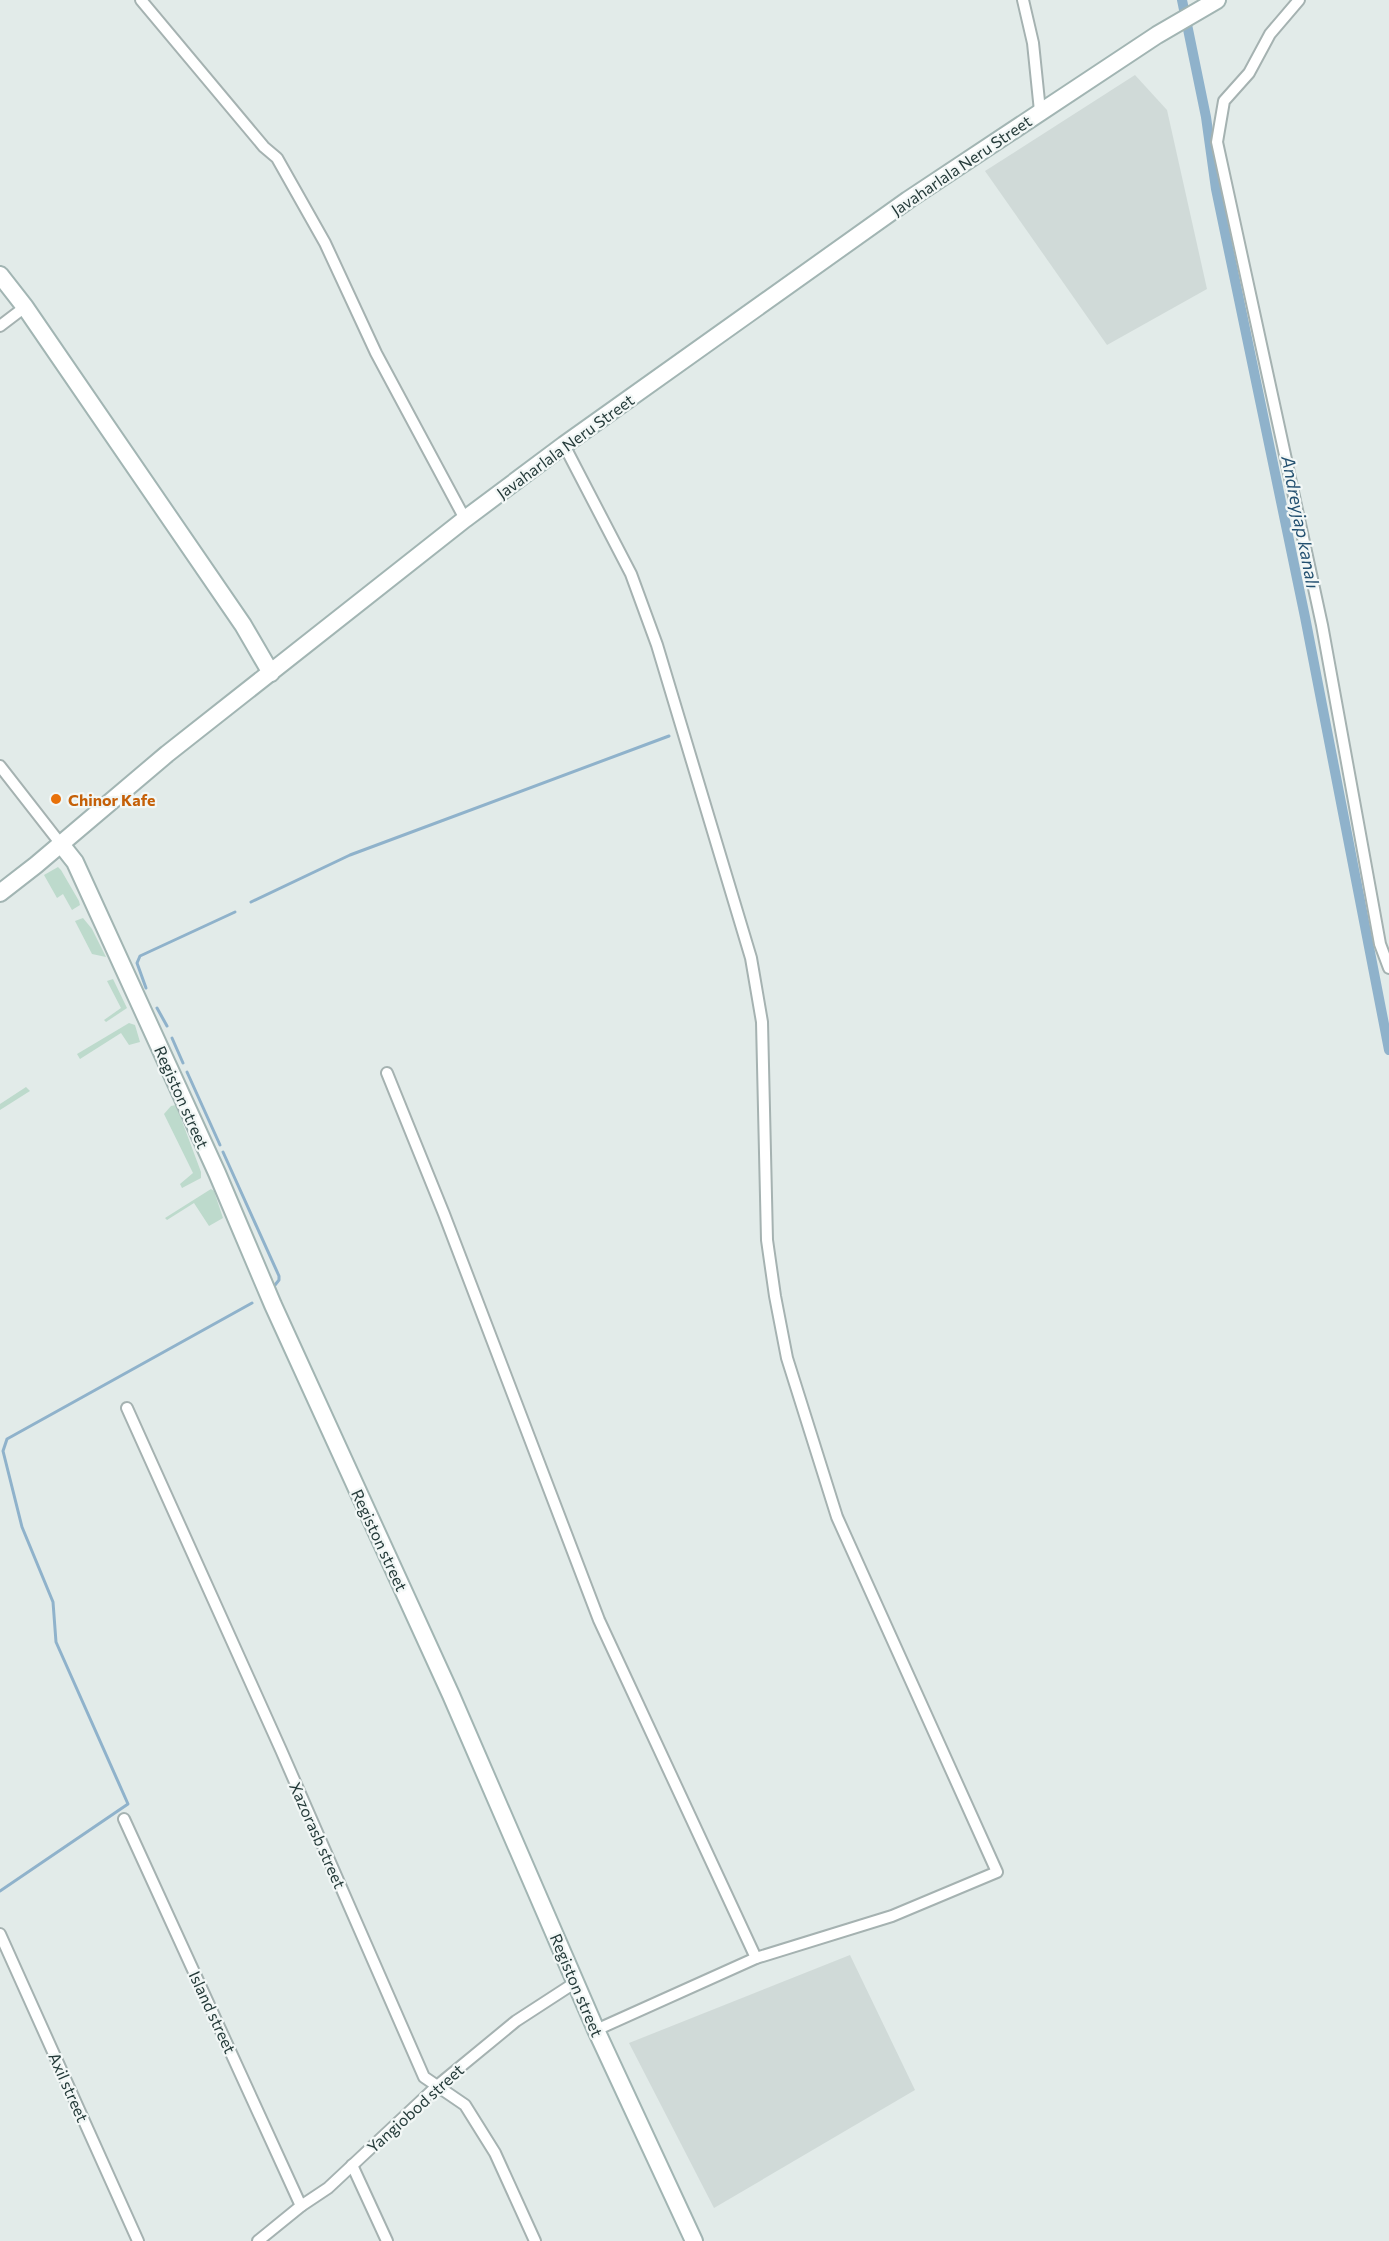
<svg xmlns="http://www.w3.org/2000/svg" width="1389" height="2241" font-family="Commissioner,sans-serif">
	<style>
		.built { fill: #d0dad8 }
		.green { fill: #bddacc }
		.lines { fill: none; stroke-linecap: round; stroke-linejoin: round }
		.stream { stroke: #8fb2cb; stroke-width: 3 }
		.canal { stroke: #8fb2cb; stroke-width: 10 }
		.street-casing { stroke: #a5b2b1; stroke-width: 14 }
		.secondary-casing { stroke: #a2b5b3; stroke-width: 20 }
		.street { stroke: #fff; stroke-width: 10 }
		.secondary { stroke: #fff; stroke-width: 16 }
		.food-dot { fill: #e8710a; stroke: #f2f7f6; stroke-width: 2 }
		.labels { text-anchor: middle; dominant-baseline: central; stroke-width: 4.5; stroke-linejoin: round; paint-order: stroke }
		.street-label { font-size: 16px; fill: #243a39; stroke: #f2f7f6 }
		.food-label { font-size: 16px; font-weight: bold; fill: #c56008; stroke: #f2f7f6; text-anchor: start }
		.water-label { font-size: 18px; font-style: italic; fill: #235070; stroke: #f2f7f6 }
	</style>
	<rect width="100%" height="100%" fill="#e2ebe9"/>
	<!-- built -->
	<g class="built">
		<polygon points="1135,75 1167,110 1207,289 1107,345 985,171"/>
		<polygon points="850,1955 915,2090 714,2208 629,2043"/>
	</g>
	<!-- green -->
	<g class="green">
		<polygon points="58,867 61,870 79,901 80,905 72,910 63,894 57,898 44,875"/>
		<polygon points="83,918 92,929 106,957 92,954 75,921"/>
		<polygon points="113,979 127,1008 106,1022 104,1020 121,1008 107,981"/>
		<polygon points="129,1023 135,1025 140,1042 129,1045 121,1033 80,1059 77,1054"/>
		<polygon points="26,1087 30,1091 0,1110 0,1104"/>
		<polygon points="176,1105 201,1172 201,1178 182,1188 180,1184 193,1173 164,1114 171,1106"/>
		<polygon points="211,1189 214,1191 223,1218 209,1226 194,1203 167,1220 165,1218"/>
	</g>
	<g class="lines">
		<!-- stream -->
		<g class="stream">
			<polyline points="251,902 350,855 669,736"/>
			<polyline points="146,988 137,963 140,956 235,912"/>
			<polyline points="157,1008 167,1026"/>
			<polyline points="172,1038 183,1063"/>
			<polyline points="187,1072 220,1145"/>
			<polyline points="223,1152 279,1276 279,1280 275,1285"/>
			<polyline points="0,1891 128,1804 56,1642 53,1602 22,1527 3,1451 7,1439 252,1303"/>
		</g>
		<!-- canal -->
		<polyline class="canal" points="1182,0 1206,117 1216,189 1305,617 1389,1050"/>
		<!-- street casing -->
		<g class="street-casing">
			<g id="street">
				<polyline points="141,0 264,147 277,158 325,243 376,353 465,519"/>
				<polyline points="1023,0 1033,43 1040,111"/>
				<polyline points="1299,0 1270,34 1249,73 1224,101 1217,142 1322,625 1380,944 1389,968"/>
				<polyline points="0,326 25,307"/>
				<polyline points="564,445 631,574 657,645 751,958 762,1022 767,1240 775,1296 787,1358 837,1517 997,1872 892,1916 756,1958 596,2030"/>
				<polyline points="0,766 60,843"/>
				<polyline points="387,1073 444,1214 599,1620 756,1958"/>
				<polyline points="127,1408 281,1750 424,2077 465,2105 495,2153 535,2241"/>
				<polyline points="124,1819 301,2206"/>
				<polyline points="0,1934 138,2241"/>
				<polyline points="352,2165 387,2241"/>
				<polyline points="258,2241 301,2206 328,2188 437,2086 516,2021 576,1982"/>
			</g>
		</g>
		<!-- secondary casing -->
		<g class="secondary-casing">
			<g id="secondary">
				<polyline points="0,275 25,307 243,625 271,673"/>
				<polyline points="60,843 75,862 217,1173 273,1305 451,1695 596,2030 694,2241"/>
				<polyline points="0,893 36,865 167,754 465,519 564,445 908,200 1157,35 1217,0"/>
			</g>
		</g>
		<!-- street -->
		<use href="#street" class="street"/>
		<!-- secondary -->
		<use href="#secondary" class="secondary"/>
	</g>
	<!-- markers -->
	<circle class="food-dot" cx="56" cy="799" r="6"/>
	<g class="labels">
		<!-- street labels -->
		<g class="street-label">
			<text transform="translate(961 165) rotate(-34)">Javaharlala Neru Street</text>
			<text transform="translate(565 446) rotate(-36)">Javaharlala Neru Street</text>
			<text transform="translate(182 1097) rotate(66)">Registon street</text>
			<text transform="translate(380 1540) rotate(65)">Registon street</text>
			<text transform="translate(318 1835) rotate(66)">Xazorasb street</text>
			<text transform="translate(577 1985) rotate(67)">Registon street</text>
			<text transform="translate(213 2012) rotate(65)">Island street</text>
			<text transform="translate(69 2087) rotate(66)">Axil street</text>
			<text transform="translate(415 2108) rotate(-42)">Yangiobod street</text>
		</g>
		<!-- food labels -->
		<g class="food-label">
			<text x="68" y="799">Chinor Kafe</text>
		</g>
		<!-- water labels -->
		<g class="water-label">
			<text transform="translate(1301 522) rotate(79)">Andreyjap kanalı</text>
		</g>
	</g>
</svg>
